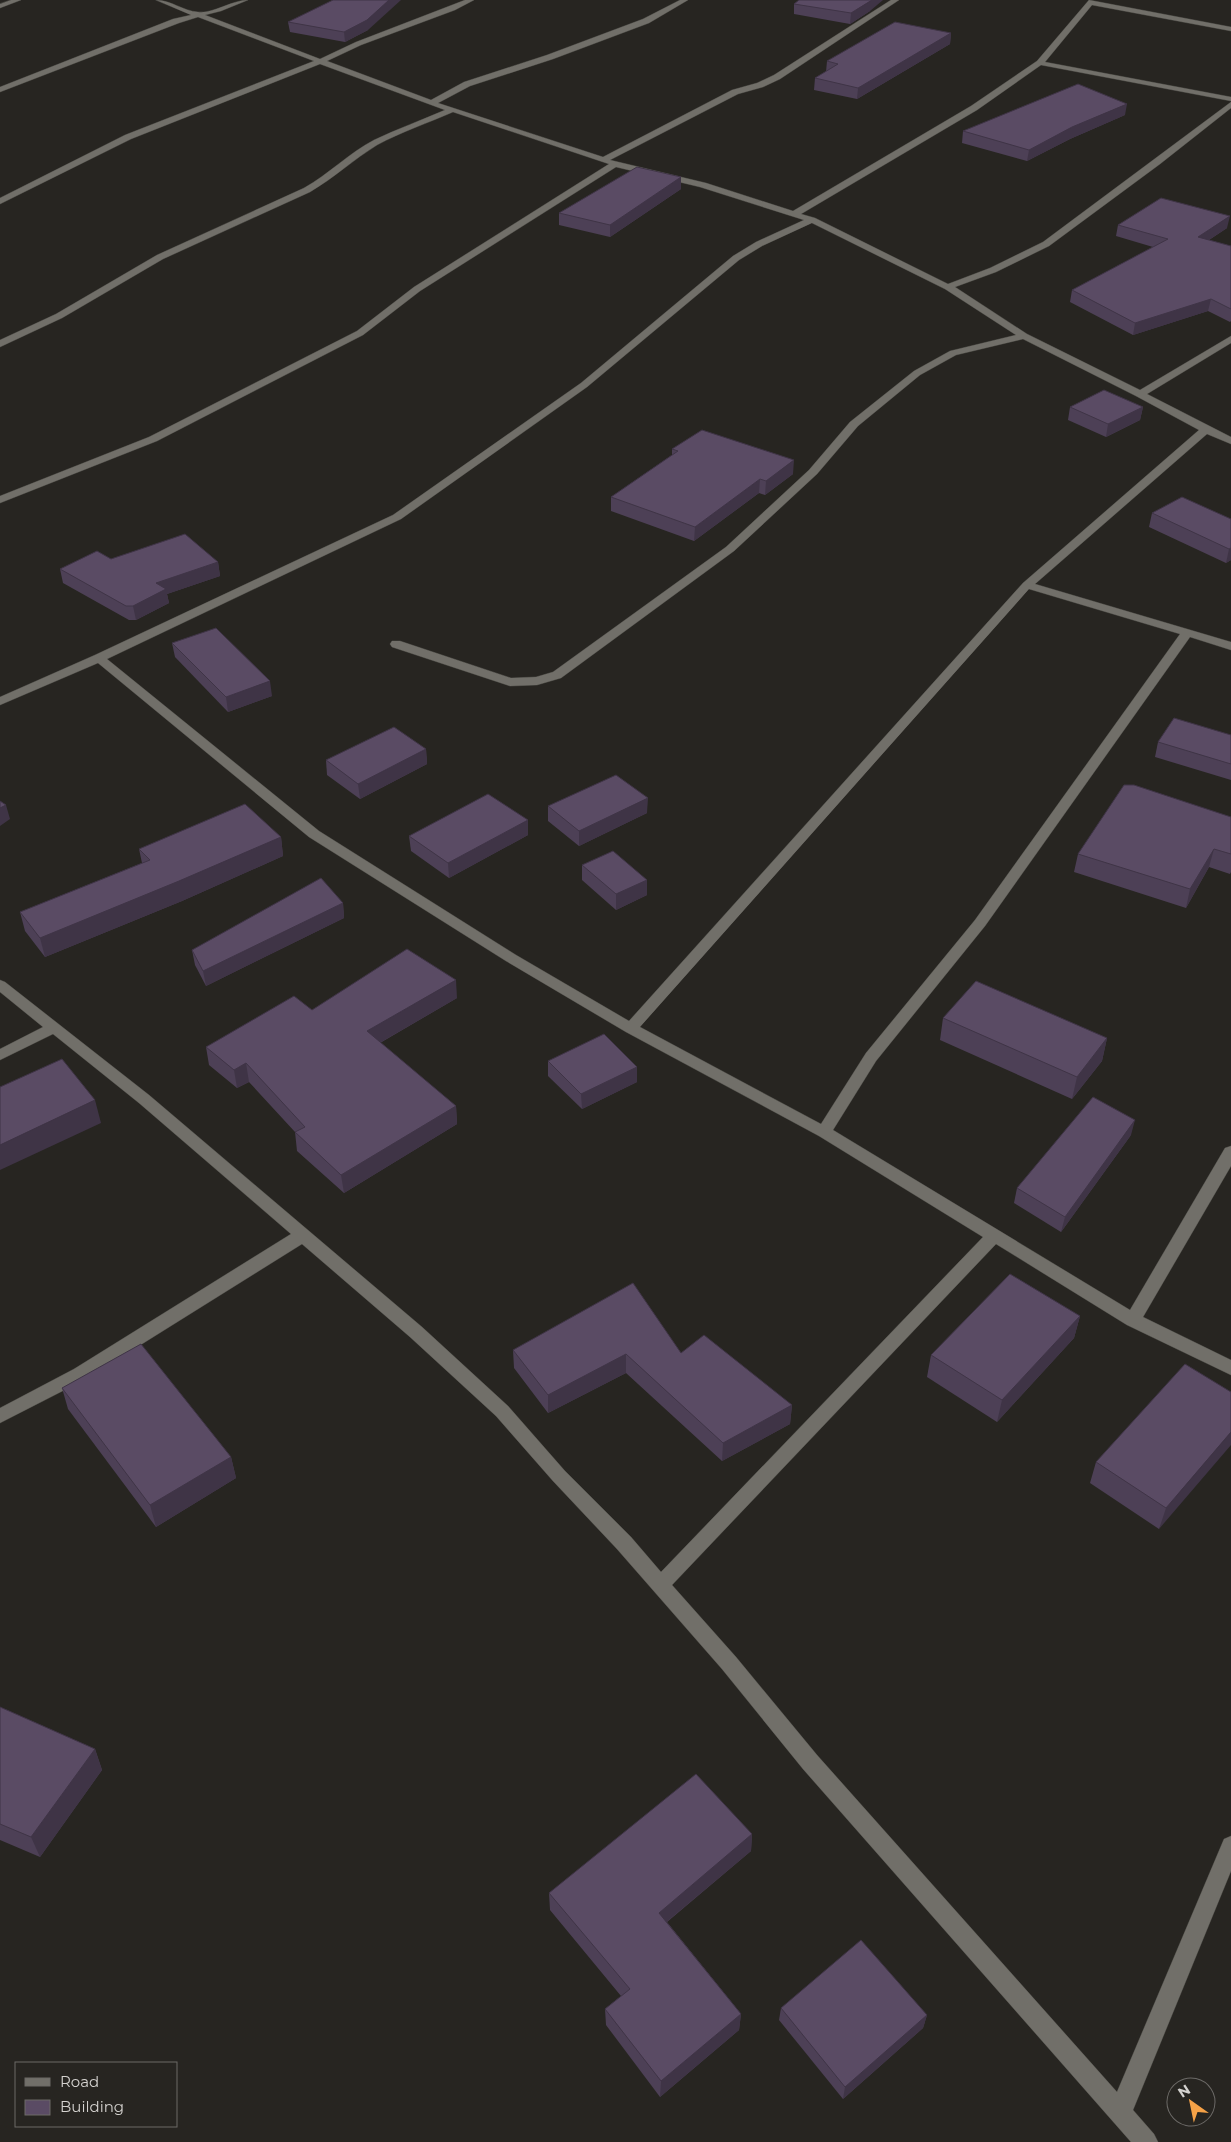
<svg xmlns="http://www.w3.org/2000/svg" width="1231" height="2142" font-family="Montserrat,sans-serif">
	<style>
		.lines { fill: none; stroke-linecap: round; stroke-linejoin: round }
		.street-casing { stroke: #43423d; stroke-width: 1 }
		.street { fill: #716f69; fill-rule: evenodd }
		.wall { fill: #4d4056 }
		.shaded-wall { fill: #3f3446 }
		.building { fill: #5a4b64; stroke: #3f3446 }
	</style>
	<rect width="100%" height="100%" fill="#272521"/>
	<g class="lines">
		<!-- street casing -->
		<g class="street-casing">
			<g id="street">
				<polygon points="11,0 21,0 0,8 0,4"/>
				<path d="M156,0C171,0 183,11 198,12C213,14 232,0 248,0L221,11L205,15L320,59L356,42L465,0H474L455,10L361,45L327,61L431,100L464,82L547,55L643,19L680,0H688L649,23L553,59L470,86L438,103L603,157L732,90L757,83L774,75L891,0H899L780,79L763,87L738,94L610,160L706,183L793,211L971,106L1037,61L1089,0L1231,27V31L1092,5L1045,62L1231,97V101L1041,65L977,110L801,214L815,218L948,284L990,268L1043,242L1231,102V108L1160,164L1049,246L996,272L955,287L1027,334L1140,390L1231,336V343L1147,394L1231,437V444L1207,434L1035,584L1231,642V650L1190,637L985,926L876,1061L833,1130L1130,1310L1225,1148L1231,1146V1166L1143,1317L1231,1360V1375L1127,1325L996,1244L672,1585L736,1657L817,1755L1117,2092L1224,1839L1231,1836V1871L1133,2110L1154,2134L1158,2142H1131L803,1769L722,1669L617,1549L553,1481L496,1416L410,1337L302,1244L86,1379L0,1423V1408L74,1369L291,1234L139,1103L53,1034L0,1060V1049L43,1027L0,992V980L5,982L149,1095L422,1327L508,1406L565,1471L631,1537L661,1572L983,1237L819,1136L626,1032L506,961L309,837L98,663L0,705V697L95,655L393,515L581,383L733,256L756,242L804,220L700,187L616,167L420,291L363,335L157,441L0,503V496L149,437L357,331L414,287L609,164L453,112C428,123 401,132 377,145C354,159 334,178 310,192L163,259L62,318L0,347V340L56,314L157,255L304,188C329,174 349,153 374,140C397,129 422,120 445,110L320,64L131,139L0,204V198L125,135L314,61L198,17L179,23L0,92V87L173,19L191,15ZM812,223L945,289L1016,335L950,351L914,371L850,422L809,470L726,547L553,672L536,677L511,678L400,641H392L390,644L392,647L510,686L537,685L561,678L734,551L817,474L858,426L920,375L956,355L1023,339L1136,396L1199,430L1023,583L629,1021L516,955L319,831L107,659L401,519L587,387L739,260L762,246ZM1029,589L1180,634L975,920L866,1053L821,1124L640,1027Z"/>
			</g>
		</g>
		<!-- street -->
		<use href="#street" class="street"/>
	</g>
	<!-- wall -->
	<g class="wall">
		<polygon points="794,4 870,11 850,24 794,14"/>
		<polygon points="288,22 368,30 345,42 290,32"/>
		<polygon points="951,33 950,44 857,99 814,90 815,78 826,72 827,61"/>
		<polygon points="1125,115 1070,139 1027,161 962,143 963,131"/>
		<polygon points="681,177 681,189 610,237 559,225 559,213"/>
		<polygon points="1118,225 1227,228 1209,240 1231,246 1231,321 1230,322 1208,311 1133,335 1070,302 1072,290 1153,247 1116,236"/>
		<polygon points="1070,407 1143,407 1140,420 1106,437 1068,420"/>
		<polygon points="672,449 793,474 765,495 759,493 694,541 611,511 611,497 672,455"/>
		<polygon points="1152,513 1231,519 1231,560 1226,563 1149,527"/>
		<polygon points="111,559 218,562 220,576 167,594 169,603 136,620 129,620 63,583 60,569"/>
		<polygon points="172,643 272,696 228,712 175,657"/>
		<polygon points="1231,735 1231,780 1155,757 1158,742"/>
		<polygon points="426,749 427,764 360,799 327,775 326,760"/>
		<polygon points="548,806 647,813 579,846 548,821"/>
		<polygon points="1231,817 1231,872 1230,874 1209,867 1186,908 1074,872 1078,854"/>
		<polygon points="528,820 528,835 449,878 411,851 409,836"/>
		<polygon points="281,837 283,856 182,901 45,957 25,931 20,912 142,863 139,849"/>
		<polygon points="582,865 647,880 647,895 616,910 582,880"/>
		<polygon points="343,903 344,918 206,986 195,965 192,950"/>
		<polygon points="457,998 380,1043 456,1106 457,1124 344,1193 297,1151 295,1132 249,1082 237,1088 209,1065 206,1047 312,1010"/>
		<polygon points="943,1018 1107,1038 1102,1061 1072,1099 940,1040"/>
		<polygon points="548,1061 637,1067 637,1082 582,1109 548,1076"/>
		<polygon points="1131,1135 1061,1232 1014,1203 1017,1188"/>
		<polygon points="1080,1316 1074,1338 997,1422 927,1377 931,1355"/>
		<polygon points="513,1350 681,1353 792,1405 790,1424 722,1461 626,1373 548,1413 514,1368"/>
		<polygon points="62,1388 231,1457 236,1478 156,1527 68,1409"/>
		<polygon points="1231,1392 1159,1529 1090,1483 1096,1462"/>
		<polygon points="0,1707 95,1749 102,1770 40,1857 0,1840"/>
		<polygon points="752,1834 751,1851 667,1922 741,2014 739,2030 660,2097 606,2025 605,2009 621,1996 550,1910 549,1893"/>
		<polygon points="781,2008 927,2015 923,2028 843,2099 779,2020"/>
	</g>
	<!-- shaded-wall -->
	<g class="shaded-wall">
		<polygon points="389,0 401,0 368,30 345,42 344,32"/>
		<polygon points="872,0 883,0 870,11 850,24 851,13"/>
		<polygon points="951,33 950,44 857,99 858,88"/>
		<polygon points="1127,104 1125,115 1070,139 1027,161 1029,150 1072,127"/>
		<polygon points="681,177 681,189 610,237 610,225"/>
		<polygon points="1230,216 1227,228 1195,249 1198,237"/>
		<polygon points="1211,299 1208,311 1133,335 1135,323"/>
		<polygon points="1143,407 1140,420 1106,437 1108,424"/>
		<polygon points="794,460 793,474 765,495 766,481"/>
		<polygon points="760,479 759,493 694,541 695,527"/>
		<polygon points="1231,548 1231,560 1226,563 1229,549"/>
		<polygon points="218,562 220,576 167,594 169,603 136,620 133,606 156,583"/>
		<polygon points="270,681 272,696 228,712 226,697"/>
		<polygon points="426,749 427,764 360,799 358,784"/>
		<polygon points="648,798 647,813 579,846 579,831"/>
		<polygon points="6,805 10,819 0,826 0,808"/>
		<polygon points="528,820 528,835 449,878 448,863"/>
		<polygon points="281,837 283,856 182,901 45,957 40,938"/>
		<polygon points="1214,849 1209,867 1186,908 1190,889"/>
		<polygon points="647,880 647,895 616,910 616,894"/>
		<polygon points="343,903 344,918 206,986 203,971"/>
		<polygon points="456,980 457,998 369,1049 367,1031"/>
		<polygon points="1107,1038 1102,1061 1072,1099 1077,1077"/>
		<polygon points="246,1063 249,1082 237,1088 234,1070"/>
		<polygon points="637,1067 637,1082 582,1109 581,1094"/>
		<polygon points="95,1100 101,1123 0,1170 0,1145"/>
		<polygon points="456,1106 457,1124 344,1193 341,1175"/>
		<polygon points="1135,1120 1131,1135 1061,1232 1065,1217"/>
		<polygon points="1080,1316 1074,1338 997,1422 1002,1400"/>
		<polygon points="626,1354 626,1373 548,1413 548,1395"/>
		<polygon points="792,1405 790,1424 722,1461 723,1443"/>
		<polygon points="1231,1432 1231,1445 1159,1529 1166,1508"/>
		<polygon points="231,1457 236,1478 156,1527 150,1505"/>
		<polygon points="95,1749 102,1770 40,1857 31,1837"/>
		<polygon points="752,1834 751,1851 658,1929 659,1913"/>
		<polygon points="741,2014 739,2030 660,2097 661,2081"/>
		<polygon points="927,2015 923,2028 843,2099 845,2087"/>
	</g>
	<!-- building -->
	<g class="building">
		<polygon points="333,0 389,0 367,20 344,32 288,22"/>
		<polygon points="799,0 872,0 851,13 794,4"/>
		<polygon points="895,22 951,33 858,88 815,78 838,64 827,61"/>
		<polygon points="1078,84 1127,104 1072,127 1029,150 963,131"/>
		<polygon points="637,167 681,177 610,225 559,213"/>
		<polygon points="1161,198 1230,216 1198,237 1231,246 1231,309 1211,299 1135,323 1072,290 1168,239 1118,225"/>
		<polygon points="1104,390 1143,407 1108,424 1070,407"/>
		<polygon points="702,430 794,460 766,481 760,479 695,527 611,497 678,451 672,449"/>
		<polygon points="1182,497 1231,519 1231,548 1229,549 1152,513"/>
		<polygon points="185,534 218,562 156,583 166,589 133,606 126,606 60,569 97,551 111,559"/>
		<polygon points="216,628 270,681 226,697 172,643"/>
		<polygon points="1174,718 1231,735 1231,764 1158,742"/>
		<polygon points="394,727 426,749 358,784 326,760"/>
		<polygon points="616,775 648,798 579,831 548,806"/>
		<polygon points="1124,785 1134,785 1231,817 1231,854 1214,849 1190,889 1078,854"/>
		<polygon points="488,794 528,820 448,863 409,836"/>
		<polygon points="0,801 6,805 0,808"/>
		<polygon points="245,804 281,837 179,881 40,938 20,912 150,860 139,849"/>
		<polygon points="613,851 647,880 616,894 582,865"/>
		<polygon points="321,878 343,903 203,971 192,950"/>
		<polygon points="407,949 456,980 367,1031 456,1106 341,1175 295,1132 305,1127 246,1063 234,1070 206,1047 294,996 312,1010"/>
		<polygon points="976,981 1107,1038 1077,1077 943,1018"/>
		<polygon points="604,1034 637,1067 581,1094 548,1061"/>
		<polygon points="62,1059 95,1100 0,1145 0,1087"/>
		<polygon points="1093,1097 1135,1120 1065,1217 1017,1188"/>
		<polygon points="1010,1274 1080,1316 1002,1400 931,1355"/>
		<polygon points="633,1283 681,1353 704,1335 792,1405 723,1443 626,1354 548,1395 513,1350"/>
		<polygon points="141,1344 231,1457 150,1505 62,1388"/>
		<polygon points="1185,1364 1231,1392 1231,1432 1166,1508 1096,1462"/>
		<polygon points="0,1707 95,1749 31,1837 0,1824"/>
		<polygon points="696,1774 752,1834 659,1913 741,2014 661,2081 605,2009 630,1989 549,1893"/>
		<polygon points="861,1940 927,2015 845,2087 781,2008"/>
	</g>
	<!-- legend -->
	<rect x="15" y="2062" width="162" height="65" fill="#272521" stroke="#6c6a67"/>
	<rect x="25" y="2078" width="25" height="8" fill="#716f69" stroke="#6c6a67"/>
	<text x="60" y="2087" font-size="15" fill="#d4d2cf">Road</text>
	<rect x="25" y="2100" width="25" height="15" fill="#5a4b64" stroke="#6c6a67"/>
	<text x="60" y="2112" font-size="15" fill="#d4d2cf">Building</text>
	<!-- north arrow -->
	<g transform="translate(1191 2102) rotate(327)"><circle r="24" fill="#272521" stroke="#6c6a67"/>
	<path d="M0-4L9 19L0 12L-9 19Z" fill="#f6a247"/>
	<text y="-8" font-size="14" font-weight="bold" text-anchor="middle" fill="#d4d2cf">N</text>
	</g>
</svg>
